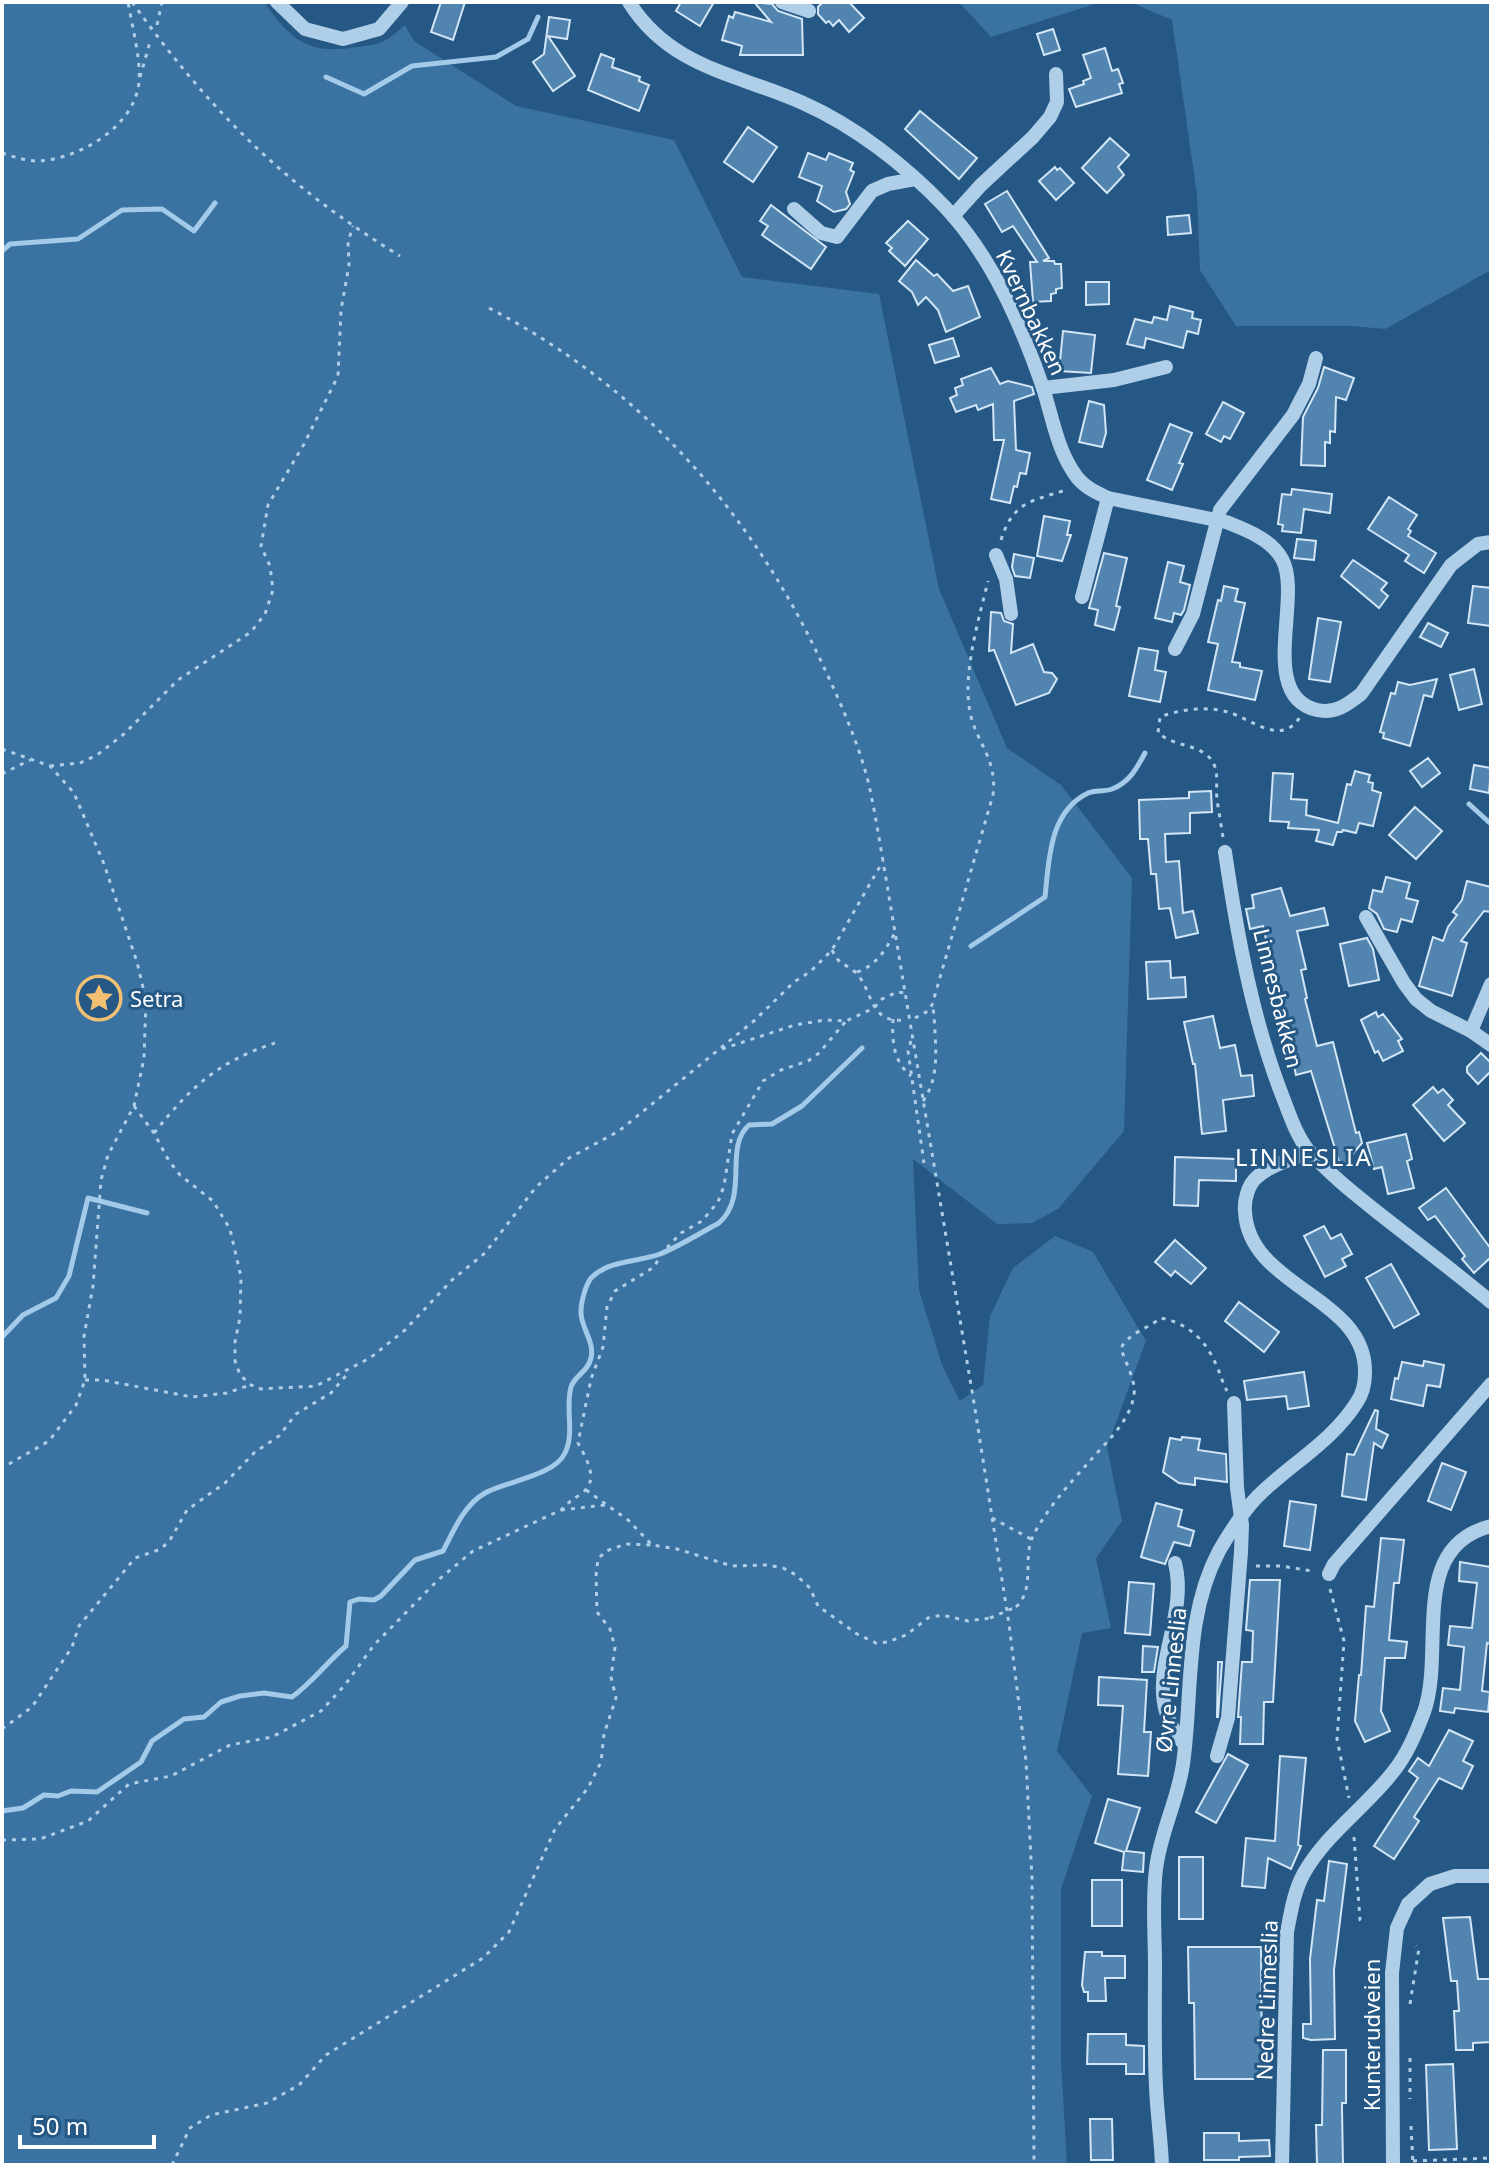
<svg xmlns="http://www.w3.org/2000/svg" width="1493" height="2167" font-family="'Noto Sans',sans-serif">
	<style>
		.green { fill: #3a72a1 }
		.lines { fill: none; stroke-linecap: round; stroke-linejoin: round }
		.stream { stroke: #a3cae8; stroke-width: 5 }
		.building { fill: #5184ae; stroke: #d2e6f6; stroke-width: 2 }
		.path { stroke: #afcee8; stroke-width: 3; stroke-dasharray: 4 6; stroke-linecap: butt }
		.minor { stroke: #afcee8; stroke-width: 14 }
		.path-bridge { stroke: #afcee8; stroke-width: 3; stroke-dasharray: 4 6; stroke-linecap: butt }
		.labels { text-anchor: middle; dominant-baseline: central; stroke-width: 6; stroke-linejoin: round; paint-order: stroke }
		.street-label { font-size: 22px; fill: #fff; stroke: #255884 }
		.poi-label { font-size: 22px; fill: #fff; stroke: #255884; text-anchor: start }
		.neighbourhood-label { font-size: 24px; letter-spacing: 2px; fill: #fff; stroke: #255884 }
	</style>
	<rect width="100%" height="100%" fill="#255884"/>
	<!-- green -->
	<g class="green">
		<path d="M2,2H264C289,37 305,54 350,48C380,44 383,45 405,25L414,41L516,106L674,140L742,277L879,294L939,589L1007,748L1061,785L1132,878L1124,1131L1058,1209L1032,1223L997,1224L913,1159L919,1290L942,1365L960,1401L983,1385L990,1316L1013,1268L1055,1236L1093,1252L1146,1341L1107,1447L1122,1521L1096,1558L1111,1628L1082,1633L1057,1751L1092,1796L1061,1889V2060L1067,2165H2Z"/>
		<polygon points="959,2 1101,2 991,37"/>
		<polygon points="1130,2 1491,2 1491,137 1488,144 1491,145 1491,270 1385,329 1352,326 1236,326 1200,270 1197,195 1172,20"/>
	</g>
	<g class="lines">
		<!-- stream -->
		<g class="stream">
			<polyline points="326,77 364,94 412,66 496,57 528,39 538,17"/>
			<polyline points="2,251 10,244 78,239 122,210 162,209 194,231 215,203"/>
			<polyline points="1469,804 1491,824"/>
			<path d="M971,946L1045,897C1049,860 1049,812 1088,793C1095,790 1104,792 1112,789C1129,783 1137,768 1145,753"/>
			<polyline points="2,1337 23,1315 56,1298 69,1276 88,1198 147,1213"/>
			<path d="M2,1811L23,1808L44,1795L58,1796L71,1791L97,1792L141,1762L152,1741L184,1719L204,1717L221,1702L240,1696L264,1693L292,1697C313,1682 327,1662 346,1646L350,1602L359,1599L374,1600L381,1596L415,1560L443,1551C454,1530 464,1505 485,1493C507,1481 554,1476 565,1453C575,1433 565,1408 571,1387C575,1375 588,1372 591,1358C595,1341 580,1327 581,1311C581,1302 586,1283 592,1277C610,1260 638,1262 660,1254C680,1246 700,1233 719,1223C750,1195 723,1148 749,1125L772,1124L802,1106L862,1048"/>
		</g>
	</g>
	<!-- building -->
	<g class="building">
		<polygon points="441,2 465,2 453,40 431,32"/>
		<polygon points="681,2 714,2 700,26 676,11"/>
		<polygon points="754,2 772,4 778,11 802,19 803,55 740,55 742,46 722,40 729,16 733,18 735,12 771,22"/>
		<polygon points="823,2 849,2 864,18 849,32 839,20 833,26 829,21 826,23 818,14 818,7"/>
		<polygon points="549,17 570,20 567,39 548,36 575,76 553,91 533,62 544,54"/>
		<polygon points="1053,29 1060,50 1044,55 1037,34"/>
		<polygon points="1105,48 1112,71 1118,69 1123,83 1119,84 1122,93 1076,107 1069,89 1084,84 1083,81 1091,78 1083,55"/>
		<polygon points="601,54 614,59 612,67 640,77 639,81 649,85 639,111 588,90"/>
		<polygon points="920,111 977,158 959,179 905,129"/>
		<polygon points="748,127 777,147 753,182 724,162"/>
		<polygon points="1110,138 1129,155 1118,167 1124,175 1107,193 1082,168"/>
		<polygon points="808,153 826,160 829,153 853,163 850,170 854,172 846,192 850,204 846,209 834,212 817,201 822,186 799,177"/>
		<polygon points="1055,167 1057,170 1060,168 1074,183 1056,200 1039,181"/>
		<polygon points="1007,191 1049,258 1043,261 1054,261 1055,264 1061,264 1062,288 1056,289 1056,293 1051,294 1051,301 1033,302 1030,262 1037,262 1013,226 1002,232 985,204"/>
		<polygon points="771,205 826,247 811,269 762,235 768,226 760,221"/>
		<polygon points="1189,215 1191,233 1168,235 1167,217"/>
		<polygon points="908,221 928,239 905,266 889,251 892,248 886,243"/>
		<polygon points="916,260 934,276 937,274 953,291 968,286 980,317 946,332 938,310 926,297 918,305 912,292 899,281"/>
		<polygon points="1086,282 1109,282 1109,304 1086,305"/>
		<polygon points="1170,306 1193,312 1192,318 1201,320 1198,334 1187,331 1183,348 1146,338 1144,348 1127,344 1135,319 1152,323 1154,317 1167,320"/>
		<polygon points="1063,331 1095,335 1091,373 1059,371"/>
		<polygon points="953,338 959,356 935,363 929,345"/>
		<polygon points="1324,367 1354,378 1346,400 1336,397 1335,432 1330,431 1330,443 1325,442 1325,466 1301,465 1303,417 1318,388"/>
		<polygon points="991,368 1000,384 1008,381 1032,387 1034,394 1014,401 1016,450 1030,453 1026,474 1020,473 1017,487 1014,486 1010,503 991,499 1004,440 994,440 993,404 978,410 976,405 956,412 950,398 957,395 955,388 963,385 961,379"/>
		<polygon points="1089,401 1104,405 1106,433 1102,447 1079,442"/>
		<polygon points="1223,402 1244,413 1230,439 1224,436 1221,442 1206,434"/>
		<polygon points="1170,424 1192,433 1179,463 1183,464 1172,490 1147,480"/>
		<polygon points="1292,489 1332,494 1330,513 1304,509 1301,533 1282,531 1283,525 1278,524 1282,494 1291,495"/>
		<polygon points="1389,497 1417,515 1408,529 1411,531 1408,536 1436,553 1424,573 1405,561 1409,555 1368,529"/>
		<polygon points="1044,516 1070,521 1067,535 1071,535 1062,561 1037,556"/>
		<polygon points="1297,539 1316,541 1314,560 1294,558"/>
		<polygon points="1104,553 1127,558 1116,606 1120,607 1114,630 1095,625 1098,610 1089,608"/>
		<polygon points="1014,554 1034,558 1030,578 1015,576 1012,567"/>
		<polygon points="1353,560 1387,583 1381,590 1388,596 1379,608 1341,576"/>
		<polygon points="1168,562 1184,566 1180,582 1190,585 1184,610 1181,615 1174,613 1172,622 1155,618"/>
		<polygon points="1224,586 1238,589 1235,601 1245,603 1232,662 1240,663 1240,667 1262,671 1255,700 1208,690 1218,644 1208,642 1218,600 1221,601"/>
		<polygon points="1473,586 1491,588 1491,626 1468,623"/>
		<polygon points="991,612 1001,613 1004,621 1013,624 1011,653 1033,644 1044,672 1052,673 1057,679 1049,693 1016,705 994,650 989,651"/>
		<polygon points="1318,618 1341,622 1330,682 1309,679"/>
		<polygon points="1428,623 1448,633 1441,647 1420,637"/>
		<polygon points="1139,648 1158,651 1155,670 1166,672 1160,702 1129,696"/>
		<polygon points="1474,669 1482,704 1459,710 1450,675"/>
		<polygon points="1437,679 1432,697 1424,695 1410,746 1383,738 1384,733 1380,732 1391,693 1395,694 1398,682 1410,685"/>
		<polygon points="1428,758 1440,773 1422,787 1410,771"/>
		<polygon points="1474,765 1491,768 1489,793 1470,789"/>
		<polygon points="1355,771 1370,775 1368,782 1373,783 1372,790 1381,793 1373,826 1359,823 1356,833 1343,830 1342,832 1337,832 1333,845 1316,841 1319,830 1288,828 1289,822 1270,821 1273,773 1293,774 1291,799 1307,800 1306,815 1338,823 1347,784 1351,785"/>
		<polygon points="1211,791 1212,812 1190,813 1190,833 1165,834 1166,862 1179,861 1183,913 1193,911 1198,933 1176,938 1170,908 1159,909 1156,874 1151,874 1148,839 1140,839 1139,800 1189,798 1189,792"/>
		<polygon points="1415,807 1442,831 1416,859 1389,835"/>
		<polygon points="1386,877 1410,883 1406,898 1418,901 1412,922 1401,919 1397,932 1384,929 1377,914 1369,908 1373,890 1382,892"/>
		<polygon points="1467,881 1491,887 1491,912 1484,911 1461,941 1467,943 1452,996 1419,986 1433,937 1443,941 1448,927 1457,915 1453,912 1462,900"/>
		<polygon points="1281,888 1290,916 1324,908 1328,925 1297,931 1306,969 1301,970 1307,998 1305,999 1317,1046 1333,1042 1356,1133 1359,1132 1362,1143 1341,1168 1311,1071 1296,1075 1263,926 1250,929 1246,909 1254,908 1252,895"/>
		<polygon points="1367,938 1373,949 1379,980 1349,986 1340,944"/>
		<polygon points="1170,961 1171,978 1185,977 1186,997 1148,999 1146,962"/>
		<polygon points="1376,1012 1378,1017 1383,1014 1402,1039 1398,1041 1403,1051 1383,1061 1378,1051 1375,1053 1361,1020"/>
		<polygon points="1213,1016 1220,1048 1235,1045 1241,1076 1252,1075 1254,1096 1223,1100 1226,1131 1202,1134 1195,1064 1193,1064 1184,1022"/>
		<polygon points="1481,1053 1491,1063 1491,1071 1478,1084 1467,1072 1467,1067"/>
		<polygon points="1433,1087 1438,1093 1443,1089 1453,1100 1448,1105 1465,1123 1444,1141 1413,1105"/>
		<polygon points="1406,1134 1412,1159 1407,1161 1414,1188 1388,1194 1382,1167 1374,1169 1367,1143"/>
		<polygon points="1175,1157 1236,1159 1236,1181 1199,1180 1198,1206 1174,1205"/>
		<polygon points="1446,1188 1491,1249 1491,1257 1474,1273 1462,1259 1465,1256 1435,1216 1428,1220 1419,1208"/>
		<polygon points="1324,1226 1331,1239 1341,1234 1352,1254 1342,1259 1346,1266 1325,1277 1304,1236"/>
		<polygon points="1175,1240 1206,1268 1191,1284 1175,1271 1171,1276 1155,1262"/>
		<polygon points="1391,1264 1419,1314 1394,1328 1366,1278"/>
		<polygon points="1239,1302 1279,1332 1264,1352 1225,1321"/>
		<polygon points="1424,1361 1444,1365 1440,1387 1427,1385 1423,1406 1391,1399 1395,1378 1398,1379 1402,1362 1423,1366"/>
		<polygon points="1304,1372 1309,1406 1288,1409 1286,1396 1247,1400 1244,1381"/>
		<polygon points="1375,1410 1378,1411 1376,1429 1388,1435 1382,1448 1374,1443 1366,1500 1342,1496 1347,1454 1354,1455"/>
		<polygon points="1182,1437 1200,1439 1198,1450 1226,1454 1227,1482 1195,1478 1195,1485 1179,1483 1163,1472 1170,1438 1181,1440"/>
		<polygon points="1442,1463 1466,1472 1451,1510 1428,1501"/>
		<polygon points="1290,1501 1316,1505 1310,1550 1284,1546"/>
		<polygon points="1156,1503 1182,1510 1178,1526 1194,1531 1190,1546 1174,1542 1165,1564 1141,1557"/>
		<polygon points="1381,1538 1404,1540 1399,1583 1394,1583 1389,1640 1407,1642 1405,1658 1385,1658 1381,1711 1390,1731 1365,1742 1355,1721 1359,1675 1361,1675 1366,1606 1374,1607"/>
		<polygon points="1460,1562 1491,1567 1491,1644 1487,1643 1482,1691 1490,1692 1488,1712 1455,1708 1454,1713 1440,1711 1443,1688 1460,1690 1464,1647 1448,1645 1450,1626 1472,1628 1477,1583 1459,1581"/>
		<polygon points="1250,1580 1280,1580 1273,1702 1264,1702 1263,1744 1240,1744 1241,1717 1238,1717 1242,1662 1252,1662 1253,1631 1246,1630"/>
		<polygon points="1129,1582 1154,1584 1150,1635 1125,1633"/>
		<polygon points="1143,1646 1158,1647 1154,1672 1142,1672"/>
		<polygon points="1218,1662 1222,1662 1218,1717 1217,1717"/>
		<polygon points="1099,1677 1147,1680 1144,1732 1151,1732 1148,1776 1118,1774 1123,1706 1098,1705"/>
		<polygon points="1449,1730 1473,1741 1463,1761 1473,1766 1462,1789 1439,1778 1414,1817 1419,1821 1394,1859 1374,1846 1418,1778 1409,1771 1418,1758 1429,1766"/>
		<polygon points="1228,1754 1248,1765 1216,1823 1196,1812"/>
		<polygon points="1280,1756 1306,1758 1298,1845 1301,1846 1291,1869 1268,1858 1265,1888 1242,1886 1246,1838 1275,1841"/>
		<polygon points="1108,1799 1140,1808 1126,1851 1144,1853 1143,1872 1122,1870 1124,1852 1095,1843"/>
		<rect x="1179" y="1857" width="24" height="62"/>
		<polygon points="1329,1861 1347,1864 1334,1970 1335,2039 1311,2040 1303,2038 1303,2024 1311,2024 1310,1959 1317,1900 1324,1901"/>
		<rect x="1092" y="1880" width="30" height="46"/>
		<polygon points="1470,1917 1478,1979 1491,1979 1491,2042 1473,2043 1473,2050 1456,2050 1454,2011 1459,2011 1457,1981 1451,1981 1443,1918"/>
		<polygon points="1188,1947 1261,1947 1262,2079 1195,2079 1194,2003 1189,2003"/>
		<polygon points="1085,1952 1102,1952 1102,1956 1125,1956 1125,1978 1105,1978 1106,2001 1088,2001 1088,1992 1084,1992 1082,1985"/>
		<polygon points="1088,2034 1126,2034 1126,2045 1144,2046 1144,2074 1126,2074 1126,2064 1087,2064"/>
		<polygon points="1323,2050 1346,2050 1346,2103 1342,2103 1342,2109 1343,2165 1317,2165 1316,2125 1322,2125"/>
		<polygon points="1453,2064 1457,2149 1429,2150 1426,2065"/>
		<polygon points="1090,2119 1112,2119 1113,2160 1091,2160"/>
		<polygon points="1204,2133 1239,2133 1239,2141 1269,2140 1270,2156 1239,2157 1239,2160 1204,2160"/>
	</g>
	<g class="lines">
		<!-- path -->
		<g class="path">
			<path d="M132,2C211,112 284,185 400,256"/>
			<polyline points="157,25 162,2"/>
			<polyline points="140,77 150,42"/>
			<path d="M2,153C14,157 26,161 38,161C80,159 135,126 139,82C141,59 132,26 128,2"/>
			<path d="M489,308C639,386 748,507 820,659C838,697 856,737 867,777C874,805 878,833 883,861L974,1403L1009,1624L1026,1761L1032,1879L1034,2165"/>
			<path d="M1001,540C1013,502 1031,501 1066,490"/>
			<polyline points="2,749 50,766 74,793 104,864 137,962 146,1000 144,1058 134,1106 108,1155 101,1180 93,1286 84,1336 85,1380 76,1405 49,1441 2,1468"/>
			<polyline points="50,766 80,763 97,755 124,734 178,680 251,632 265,614 273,590 270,566 261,546 268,505 304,444 338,376 341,310 349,265 348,242 353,226"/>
			<polyline points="2,774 30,760"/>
			<path d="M1223,837C1221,825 1219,812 1217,800C1215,783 1222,765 1204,753C1190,744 1173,745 1158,733L1160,717C1181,709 1206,706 1228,712C1252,719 1281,747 1300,717"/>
			<path d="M832,950C841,967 841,961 854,971C874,988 867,1024 905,1020"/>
			<path d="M857,972C877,965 885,950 895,933"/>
			<path d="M915,1018L928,1011L932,1005L993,795C998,757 973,740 969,706C964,669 979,618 988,581"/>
			<path d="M893,1019C892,1041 893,1061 911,1076"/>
			<polyline points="911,1041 908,1051 924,1163"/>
			<polyline points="722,1049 795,1025 825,1020 846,1021 874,1008 882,999 897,992 905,993"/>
			<path d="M923,1101C941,1076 935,1043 934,1014L932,1005"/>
			<polyline points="134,1106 154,1133 169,1161 180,1175 213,1201 230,1229 241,1277 240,1317 235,1342 235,1361 240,1375 251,1385 261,1389 316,1386 370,1358 405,1330 452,1280 485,1253 536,1187 569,1158 619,1131 755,1020 794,982 811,971 832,950 883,861"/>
			<path d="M154,1133C191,1087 217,1062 275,1043"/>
			<polyline points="85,1380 102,1380 192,1397 227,1393 250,1385"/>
			<polyline points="586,1490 628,1520 652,1545 677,1549 732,1566 767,1565 783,1568 796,1575 810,1588 818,1606 857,1634 876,1643 888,1642 906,1635 928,1618 942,1615 968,1621 990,1618"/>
			<polyline points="561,1510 605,1505"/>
			<polyline points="992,1518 1031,1539"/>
			<polyline points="1256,1566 1281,1566 1312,1571"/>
			<polyline points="1330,1589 1344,1641 1337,1739 1349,1798"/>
			<path d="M1016,1607C1036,1588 1022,1558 1033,1536C1046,1510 1069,1484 1089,1462C1105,1443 1130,1422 1134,1395C1136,1379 1125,1363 1121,1348C1128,1334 1148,1328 1161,1318C1188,1323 1207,1341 1217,1367C1221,1375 1222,1382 1227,1391"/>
			<polyline points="2,1729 32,1707 72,1647 79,1626 135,1558 161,1549 170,1540 187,1510 225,1483 255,1452 279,1436 296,1414 331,1393 349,1372"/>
			<polyline points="1354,1837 1360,1920 1363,1924"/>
			<path d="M2,1840L40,1839L88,1821L129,1784L171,1776L230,1745L272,1737L321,1711L345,1685L374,1645L437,1581L473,1551L561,1510C568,1502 574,1499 582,1493C600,1480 586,1458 578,1443L591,1379L603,1347L607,1307L615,1291L654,1267L662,1253L681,1233L702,1221L718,1202L724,1186L732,1134L763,1081L781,1070L808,1061L819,1053L846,1021"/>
			<polyline points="1410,2004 1419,1948 1416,1946"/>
			<polyline points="1410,2058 1410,2099"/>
			<polyline points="1491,2060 1491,2105"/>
			<polyline points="1411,2126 1413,2165"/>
			<polyline points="1413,2161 1491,2158"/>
			<polyline points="172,2165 190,2128 211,2115 267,2103 299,2085 326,2055 483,1958 509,1932 555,1829 588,1788 601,1762 604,1734 616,1698 611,1677 615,1647 610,1629 597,1612 596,1576 598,1559 606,1551 626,1544 652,1545"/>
		</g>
		<!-- minor -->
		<g class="minor">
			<polyline points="277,2 305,29 343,39 379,29 402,2"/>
			<path d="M629,2C670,68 738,74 803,103C855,126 906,166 945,207C992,257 1021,324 1043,388C1052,416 1057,448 1074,473C1082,486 1095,492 1108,498L1226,522C1246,530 1271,539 1282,559C1303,596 1257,696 1317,710C1335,714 1347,705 1361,694L1451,565L1478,544L1491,542"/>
			<polyline points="782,2 809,11"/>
			<polyline points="794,209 821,233 837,237 872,191 888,184 915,179"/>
			<polyline points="953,216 981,185 1033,137 1050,117 1057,102 1056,74"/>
			<polyline points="1043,388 1114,380 1166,367"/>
			<polyline points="996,555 1006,579 1011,614"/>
			<polyline points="1082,597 1108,498"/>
			<polyline points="1175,649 1193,614 1220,510 1293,415 1309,384 1316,358"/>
			<path d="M1225,852C1237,933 1252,1018 1282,1095C1289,1113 1296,1135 1308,1150C1329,1174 1356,1195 1381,1215C1418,1244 1455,1272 1491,1302"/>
			<polyline points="1366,917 1404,983 1416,999 1431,1011 1471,1031 1491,1045"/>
			<polyline points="1471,1031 1491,984"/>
			<path d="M1175,1563C1191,1626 1133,1688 1185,1745"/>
			<polyline points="1329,1574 1334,1564 1491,1384"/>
			<polyline points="1217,1756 1228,1718 1241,1552 1242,1525 1237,1488 1234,1403"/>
			<path d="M1162,2165C1161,2139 1157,2113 1156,2087C1154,2047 1155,2006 1155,1966C1155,1934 1152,1901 1156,1869C1160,1833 1178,1800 1183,1764C1193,1693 1184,1617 1219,1551C1230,1532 1242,1513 1257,1497C1290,1464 1332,1442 1357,1402C1363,1393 1365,1383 1365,1373C1367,1296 1248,1288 1245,1211C1244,1201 1248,1185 1256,1178C1269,1165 1293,1159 1310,1152"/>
			<path d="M1282,2165L1287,1932C1291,1912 1294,1891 1304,1873C1327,1833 1365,1808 1393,1772C1407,1755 1416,1733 1424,1712C1446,1650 1407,1547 1491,1526"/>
			<polyline points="1393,2165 1392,1973 1397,1928 1408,1904 1430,1884 1455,1876 1491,1876"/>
		</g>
		<!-- path-bridge -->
		<polyline class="path-bridge" points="990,1618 1016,1607"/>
	</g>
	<!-- icons -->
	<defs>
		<g id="sight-ring" transform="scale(2.3)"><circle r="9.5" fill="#255884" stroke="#f1c073" stroke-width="1.5"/><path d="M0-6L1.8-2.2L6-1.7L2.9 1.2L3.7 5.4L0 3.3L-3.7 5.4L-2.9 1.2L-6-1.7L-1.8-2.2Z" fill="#f1c073"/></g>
	</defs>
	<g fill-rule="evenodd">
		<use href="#sight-ring" x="99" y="998"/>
	</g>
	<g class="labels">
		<!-- street labels -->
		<g class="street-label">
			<text transform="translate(1032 312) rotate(65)">Kvernbakken</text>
			<text transform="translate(1279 998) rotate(76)">Linnesbakken</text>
			<text transform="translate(1170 1680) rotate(-84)">Øvre Linneslia</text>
			<text transform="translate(1266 2000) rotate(-88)">Nedre Linneslia</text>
			<text transform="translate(1371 2035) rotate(-90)">Kunterudveien</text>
		</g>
		<!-- poi labels -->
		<g class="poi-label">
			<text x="130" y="998">Setra</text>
		</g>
		<!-- neighbourhood labels -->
		<g class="neighbourhood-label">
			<text x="1304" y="1156">LINNESLIA</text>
		</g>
	</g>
	<!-- border -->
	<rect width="1493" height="2167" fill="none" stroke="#ffffff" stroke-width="8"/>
	<!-- scale -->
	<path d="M20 2135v12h134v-12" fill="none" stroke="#ffffff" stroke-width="4"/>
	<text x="32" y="2135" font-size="24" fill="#ffffff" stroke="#255884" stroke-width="6" paint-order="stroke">50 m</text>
</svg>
